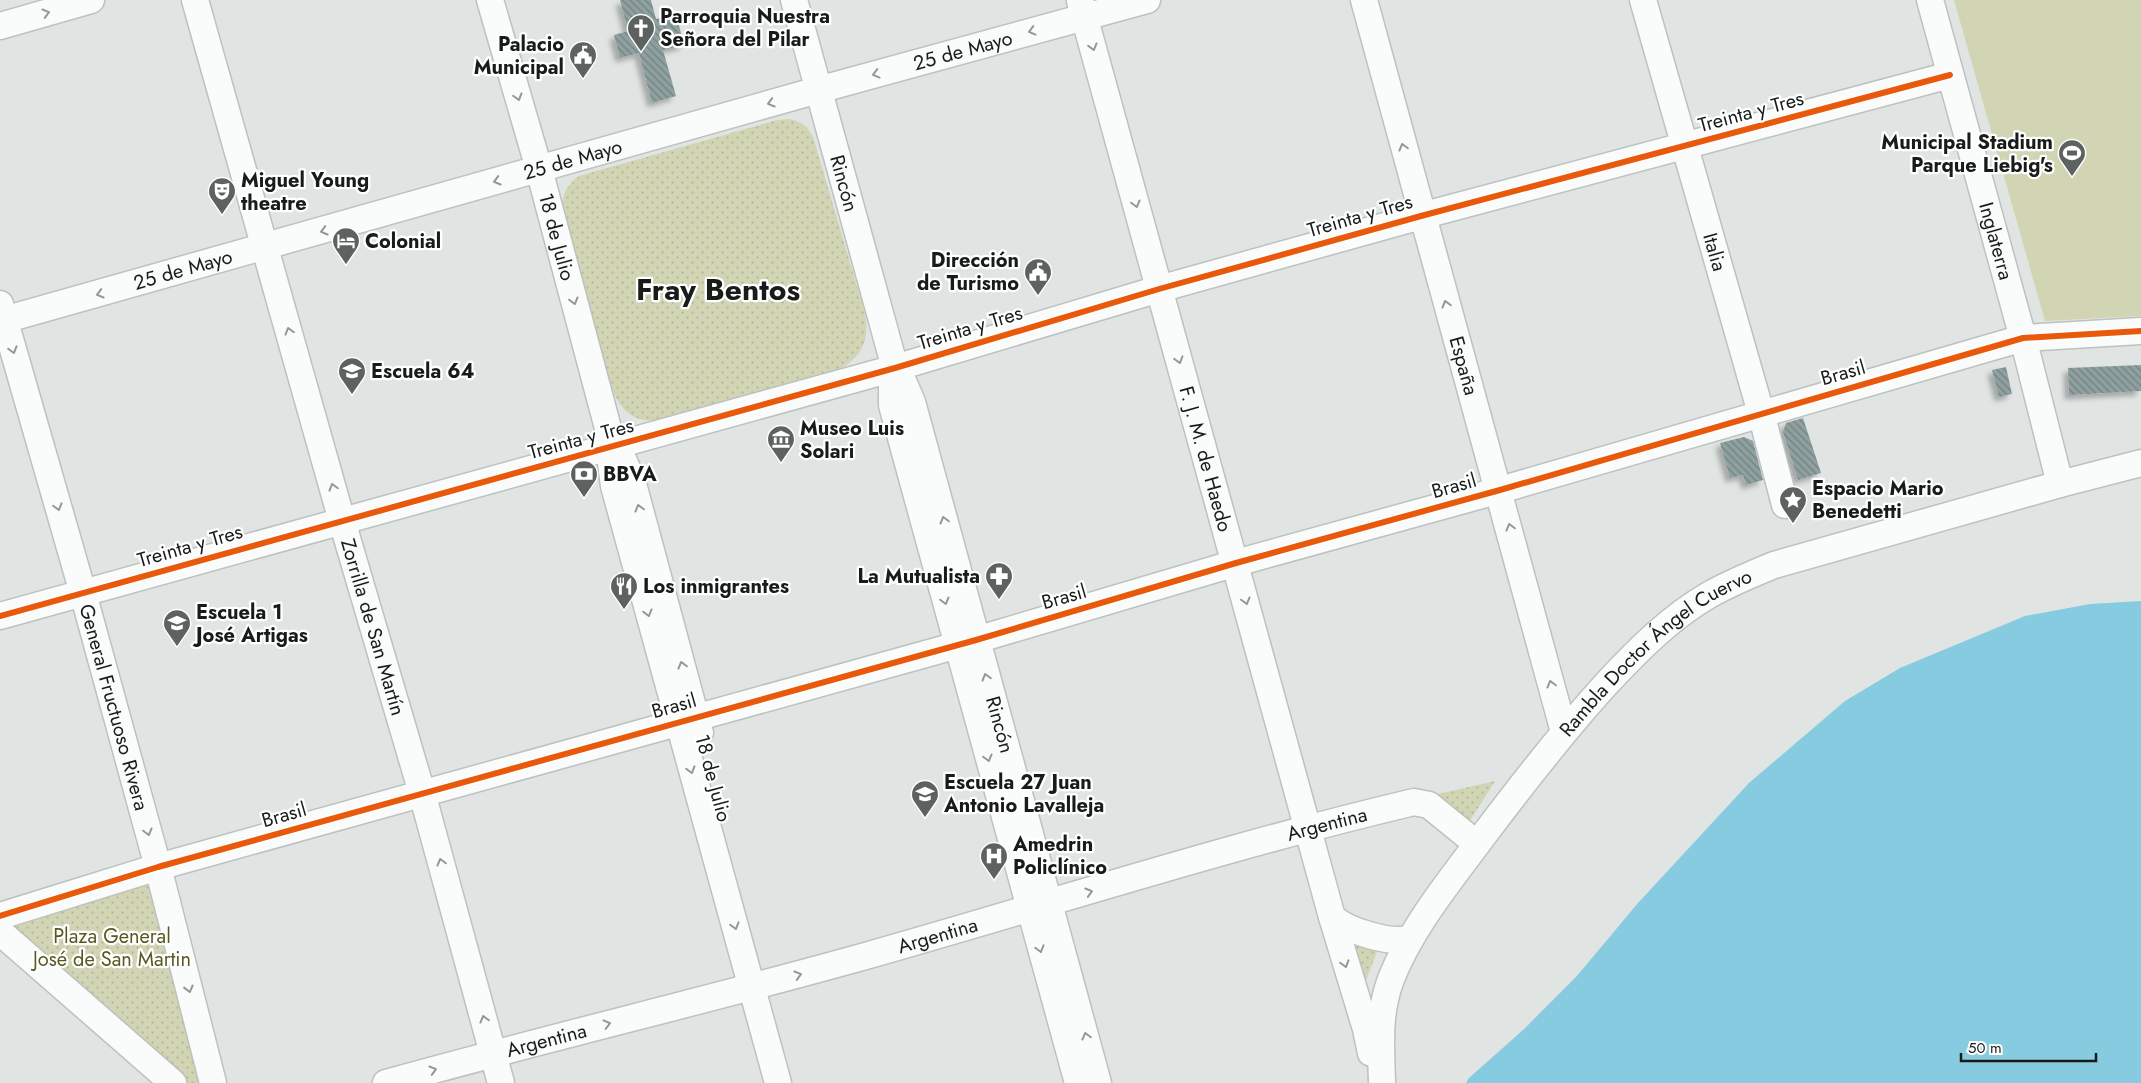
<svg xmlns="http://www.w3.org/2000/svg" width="2141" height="1083" font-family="Jost,sans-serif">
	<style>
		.grass { fill: url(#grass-dots) }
		.pitch { fill: #d1d5b4 }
		.water { fill: #87cbe0 }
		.building { fill: url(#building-back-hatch); filter: url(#shadow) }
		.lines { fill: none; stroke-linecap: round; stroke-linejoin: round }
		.minor-casing { stroke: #bdc1bf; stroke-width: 29 }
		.minor { stroke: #fafbfb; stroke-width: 26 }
		.cycleway-casing { stroke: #fff; stroke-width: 9 }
		.cycleway { stroke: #e8590c; stroke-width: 6 }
		.oneway { stroke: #949796 }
		.labels { text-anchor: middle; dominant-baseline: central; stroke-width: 4.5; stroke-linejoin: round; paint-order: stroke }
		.poi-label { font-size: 20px; font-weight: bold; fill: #171c1a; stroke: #fff; text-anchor: start }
		.street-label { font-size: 20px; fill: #171c1a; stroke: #fff }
		.park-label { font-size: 20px; fill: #575920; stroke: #fff }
		.town-label { font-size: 30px; font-weight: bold; fill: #171c1a; stroke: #fff }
	</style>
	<defs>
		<pattern id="grass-dots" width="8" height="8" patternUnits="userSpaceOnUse" patternTransform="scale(1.25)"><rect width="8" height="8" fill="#d1d5b4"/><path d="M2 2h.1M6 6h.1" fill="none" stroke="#b3b69a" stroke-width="1.8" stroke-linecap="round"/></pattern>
		<pattern id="building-back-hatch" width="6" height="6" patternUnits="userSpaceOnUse" patternTransform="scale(1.25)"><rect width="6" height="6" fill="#8ea09f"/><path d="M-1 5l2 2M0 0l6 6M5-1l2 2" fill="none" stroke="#738281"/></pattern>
		<filter id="shadow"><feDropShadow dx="-4.5" dy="4.5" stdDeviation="2.5" flood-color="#0004"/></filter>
	</defs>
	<rect width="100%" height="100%" fill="#e0e5e3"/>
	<!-- grass -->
	<g class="grass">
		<path d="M790,119C802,122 807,126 813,137L864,310C870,335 865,355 841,368L663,420C637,423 623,415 613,391L564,220C560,200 563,188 579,176L777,120Z"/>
		<polygon points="1495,781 1468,824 1429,796"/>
		<polygon points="149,880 205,1083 185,1083 10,930 8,921"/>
		<polygon points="1347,934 1380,944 1364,985"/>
	</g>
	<!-- pitch -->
	<polygon class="pitch" points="1954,0 2141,0 2141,316 2045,321"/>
	<!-- water -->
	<polygon class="water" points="2141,601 2141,1083 1466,1083 1469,1078 1523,1030 1576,977 1638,903 1749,783 1845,701 1900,668 2025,616 2090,604"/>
	<!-- building -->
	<g class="building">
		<polygon points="620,0 651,0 656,19 676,14 684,45 663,50 676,96 652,103 639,53 620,58 614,35 628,31"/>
		<polygon points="2141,365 2141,391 2069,395 2068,368"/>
		<polygon points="2006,367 2012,394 1999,397 1992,370"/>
		<polygon points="1803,418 1821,473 1798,480 1783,432 1786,423"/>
		<polygon points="1744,437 1753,441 1763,480 1746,485 1743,475 1730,478 1720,443"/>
	</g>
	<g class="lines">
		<!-- minor casing -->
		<g class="minor-casing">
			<g id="minor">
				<path id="s1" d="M195,0L342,521L422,793L501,1083"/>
				<path id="s2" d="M490,0L539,169L613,447L611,463L614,486L778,1083"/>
				<path id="s3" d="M794,0L895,368L902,379L912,402L1098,1083"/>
				<path id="s4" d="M1364,0C1429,244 1499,487 1564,732"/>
				<path id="s5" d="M1643,0L1761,413L1785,505"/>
				<path id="s6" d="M1930,0L2023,338L2060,484"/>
				<path id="s7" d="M1080,1L1332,917C1347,931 1392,945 1411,938"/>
				<polyline points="0,26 91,0"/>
				<path id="s8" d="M0,304L83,593L158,867L213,1083"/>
				<path id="s9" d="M0,321L818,90L1147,0"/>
				<polyline points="895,368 892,382 892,405 1078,1083"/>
				<polyline points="613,447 623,459 632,480 700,733"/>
				<polyline points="0,616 895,368 1159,289 1421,216 1950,75"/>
				<polyline points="0,916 158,867 976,640 1236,563 1500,490 2023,338 2141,331"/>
				<polyline points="1332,917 1366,1029 1371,1053"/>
				<polyline points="0,932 173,1083"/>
				<path id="s10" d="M386,1083C544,1039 704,1001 862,957C1046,905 1228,846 1414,802L1429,805L1477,844"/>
				<path id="s11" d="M1382,1083C1381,1047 1378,1013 1391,979C1412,926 1450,881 1483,836C1523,783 1564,730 1609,681C1639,649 1671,617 1709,595C1730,583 1752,574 1774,565L2060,484L2141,463"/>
			</g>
		</g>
		<!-- minor -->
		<use href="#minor" class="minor"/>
		<!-- cycleway casing -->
		<g class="cycleway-casing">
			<g id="cycleway">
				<polyline points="0,616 895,368 1159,289 1421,216 1950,75"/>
				<polyline points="0,916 158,867 976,640 1236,563 1500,490 2023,338 2141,331"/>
			</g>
		</g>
		<!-- cycleway -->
		<use href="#cycleway" class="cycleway"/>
	</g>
	<!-- one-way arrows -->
	<defs><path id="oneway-chevron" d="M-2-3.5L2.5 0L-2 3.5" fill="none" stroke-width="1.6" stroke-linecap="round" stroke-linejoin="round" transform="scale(1.25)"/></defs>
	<g class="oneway">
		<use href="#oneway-chevron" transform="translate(46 13) rotate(-16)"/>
		<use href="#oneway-chevron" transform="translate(1032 31) rotate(165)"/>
		<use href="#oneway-chevron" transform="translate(1093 47) rotate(75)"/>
		<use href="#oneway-chevron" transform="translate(876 74) rotate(165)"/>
		<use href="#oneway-chevron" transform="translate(518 97) rotate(74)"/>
		<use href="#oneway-chevron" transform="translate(771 103) rotate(164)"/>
		<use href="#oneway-chevron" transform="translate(1403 147) rotate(-105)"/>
		<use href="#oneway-chevron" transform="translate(497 181) rotate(164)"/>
		<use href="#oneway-chevron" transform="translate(1136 204) rotate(75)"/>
		<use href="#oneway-chevron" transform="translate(324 231) rotate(164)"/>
		<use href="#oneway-chevron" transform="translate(100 294) rotate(164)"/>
		<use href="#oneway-chevron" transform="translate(574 301) rotate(75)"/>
		<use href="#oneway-chevron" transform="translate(1446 304) rotate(-106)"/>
		<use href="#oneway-chevron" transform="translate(289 331) rotate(-106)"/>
		<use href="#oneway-chevron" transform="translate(13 350) rotate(74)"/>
		<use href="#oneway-chevron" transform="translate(1179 360) rotate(74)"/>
		<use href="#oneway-chevron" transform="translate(333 487) rotate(-106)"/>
		<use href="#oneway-chevron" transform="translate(58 507) rotate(74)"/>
		<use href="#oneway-chevron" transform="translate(639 508) rotate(-105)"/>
		<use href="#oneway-chevron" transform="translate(944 520) rotate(-105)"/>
		<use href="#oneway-chevron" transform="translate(1510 527) rotate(-105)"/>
		<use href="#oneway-chevron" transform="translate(945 601) rotate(75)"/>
		<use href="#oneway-chevron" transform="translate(1246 601) rotate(75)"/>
		<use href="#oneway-chevron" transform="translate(648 613) rotate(75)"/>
		<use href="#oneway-chevron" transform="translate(682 665) rotate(-105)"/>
		<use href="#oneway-chevron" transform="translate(986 677) rotate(-106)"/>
		<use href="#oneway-chevron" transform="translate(1551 684) rotate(-105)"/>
		<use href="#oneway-chevron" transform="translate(988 758) rotate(75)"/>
		<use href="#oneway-chevron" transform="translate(691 770) rotate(74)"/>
		<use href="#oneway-chevron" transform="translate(148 832) rotate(75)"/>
		<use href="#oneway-chevron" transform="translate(441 862) rotate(-105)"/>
		<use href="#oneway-chevron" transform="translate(1089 892) rotate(-17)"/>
		<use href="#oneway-chevron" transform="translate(735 926) rotate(74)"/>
		<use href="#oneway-chevron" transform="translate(1040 949) rotate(74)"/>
		<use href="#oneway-chevron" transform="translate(1345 964) rotate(74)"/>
		<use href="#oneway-chevron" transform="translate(798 975) rotate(-16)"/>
		<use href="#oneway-chevron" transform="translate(189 989) rotate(76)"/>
		<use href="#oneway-chevron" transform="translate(484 1019) rotate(-105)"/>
		<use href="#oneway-chevron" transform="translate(607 1024) rotate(-14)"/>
		<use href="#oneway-chevron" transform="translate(1086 1036) rotate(-105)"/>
		<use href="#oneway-chevron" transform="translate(433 1070) rotate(-16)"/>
	</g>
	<!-- icons -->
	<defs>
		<g id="church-pin" transform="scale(1.4375)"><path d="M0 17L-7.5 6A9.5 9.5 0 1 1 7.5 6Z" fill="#5d6260" stroke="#fff"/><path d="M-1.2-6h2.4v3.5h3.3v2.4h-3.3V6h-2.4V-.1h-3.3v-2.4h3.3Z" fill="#fff"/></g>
		<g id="civic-pin" transform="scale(1.4375)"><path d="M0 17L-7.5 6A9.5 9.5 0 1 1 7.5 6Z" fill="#5d6260" stroke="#fff"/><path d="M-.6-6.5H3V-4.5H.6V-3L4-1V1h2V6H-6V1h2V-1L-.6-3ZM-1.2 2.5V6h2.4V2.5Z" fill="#fff"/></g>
		<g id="stadium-pin" transform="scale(1.4375)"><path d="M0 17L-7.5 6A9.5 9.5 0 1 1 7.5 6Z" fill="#5d6260" stroke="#fff"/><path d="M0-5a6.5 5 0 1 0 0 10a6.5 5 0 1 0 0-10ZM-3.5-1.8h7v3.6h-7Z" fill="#fff"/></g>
		<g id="theatre-pin" transform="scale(1.4375)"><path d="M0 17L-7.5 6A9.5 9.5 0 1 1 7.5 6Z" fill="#5d6260" stroke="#fff"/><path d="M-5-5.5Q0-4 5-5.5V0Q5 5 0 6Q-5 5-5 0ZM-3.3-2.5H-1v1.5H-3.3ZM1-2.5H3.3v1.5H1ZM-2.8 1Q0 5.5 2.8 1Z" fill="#fff"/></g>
		<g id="hotel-pin" transform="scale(1.4375)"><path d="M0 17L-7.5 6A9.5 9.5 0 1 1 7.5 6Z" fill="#5d6260" stroke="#fff"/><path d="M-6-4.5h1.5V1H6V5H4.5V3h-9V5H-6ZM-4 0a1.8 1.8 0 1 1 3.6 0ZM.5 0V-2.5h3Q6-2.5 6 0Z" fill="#fff"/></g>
		<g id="school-pin" transform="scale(1.4375)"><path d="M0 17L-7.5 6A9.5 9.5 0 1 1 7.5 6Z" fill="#5d6260" stroke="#fff"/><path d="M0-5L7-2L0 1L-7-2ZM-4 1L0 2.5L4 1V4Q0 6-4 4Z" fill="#fff"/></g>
		<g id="museum-pin" transform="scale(1.4375)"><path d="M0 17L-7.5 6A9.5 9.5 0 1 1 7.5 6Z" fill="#5d6260" stroke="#fff"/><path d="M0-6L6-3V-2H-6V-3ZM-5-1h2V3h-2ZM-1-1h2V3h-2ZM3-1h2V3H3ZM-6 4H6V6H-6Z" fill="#fff"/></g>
		<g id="bank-pin" transform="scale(1.4375)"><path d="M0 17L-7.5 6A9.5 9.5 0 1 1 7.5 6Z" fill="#5d6260" stroke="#fff"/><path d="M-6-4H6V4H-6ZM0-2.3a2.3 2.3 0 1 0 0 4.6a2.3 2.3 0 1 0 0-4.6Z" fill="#fff"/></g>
		<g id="sight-pin" transform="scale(1.4375)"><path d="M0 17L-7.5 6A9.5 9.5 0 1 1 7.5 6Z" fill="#5d6260" stroke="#fff"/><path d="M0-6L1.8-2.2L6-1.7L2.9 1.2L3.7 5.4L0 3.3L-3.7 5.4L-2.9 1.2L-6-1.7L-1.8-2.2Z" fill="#fff"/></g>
		<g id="pharmacy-pin" transform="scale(1.4375)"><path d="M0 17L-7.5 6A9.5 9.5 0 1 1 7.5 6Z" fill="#5d6260" stroke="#fff"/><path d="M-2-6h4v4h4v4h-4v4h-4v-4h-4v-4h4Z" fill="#fff"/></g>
		<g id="restaurant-pin" transform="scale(1.4375)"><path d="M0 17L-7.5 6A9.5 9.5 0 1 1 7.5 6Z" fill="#5d6260" stroke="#fff"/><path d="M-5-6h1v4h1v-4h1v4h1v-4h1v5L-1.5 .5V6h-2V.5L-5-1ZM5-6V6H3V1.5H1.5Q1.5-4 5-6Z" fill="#fff"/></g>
		<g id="hospital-pin" transform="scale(1.4375)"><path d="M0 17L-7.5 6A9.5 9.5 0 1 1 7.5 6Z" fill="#5d6260" stroke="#fff"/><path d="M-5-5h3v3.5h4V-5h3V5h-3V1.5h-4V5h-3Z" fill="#fff"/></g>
	</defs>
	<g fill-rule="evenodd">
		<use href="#church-pin" x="641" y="28"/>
		<use href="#civic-pin" x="583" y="55"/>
		<use href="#stadium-pin" x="2072" y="153"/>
		<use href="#theatre-pin" x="222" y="191"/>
		<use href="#hotel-pin" x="346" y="241"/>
		<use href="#civic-pin" x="1038" y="272"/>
		<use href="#school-pin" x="352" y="371"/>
		<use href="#museum-pin" x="781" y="439"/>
		<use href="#bank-pin" x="584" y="474"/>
		<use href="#sight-pin" x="1793" y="500"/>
		<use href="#pharmacy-pin" x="999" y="576"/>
		<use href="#restaurant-pin" x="624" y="586"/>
		<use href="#school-pin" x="177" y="623"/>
		<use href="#school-pin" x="925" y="794"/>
		<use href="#hospital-pin" x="994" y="856"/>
	</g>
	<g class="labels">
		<!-- poi labels -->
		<g class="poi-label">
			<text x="660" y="16">Parroquia Nuestra<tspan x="660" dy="23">Señora del Pilar</tspan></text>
			<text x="564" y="44" text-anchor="end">Palacio<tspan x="564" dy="23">Municipal</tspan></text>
			<text x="2053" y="142" text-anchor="end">Municipal Stadium<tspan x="2053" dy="23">Parque Liebig's</tspan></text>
			<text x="241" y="180">Miguel Young<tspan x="241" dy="23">theatre</tspan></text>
			<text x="365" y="241">Colonial</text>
			<text x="1019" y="260" text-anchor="end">Dirección<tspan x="1019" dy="23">de Turismo</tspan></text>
			<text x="371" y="371">Escuela 64</text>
			<text x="800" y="428">Museo Luis<tspan x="800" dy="23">Solari</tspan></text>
			<text x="603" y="474">BBVA</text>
			<text x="1812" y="488">Espacio Mario<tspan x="1812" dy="23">Benedetti</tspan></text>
			<text x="980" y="576" text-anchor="end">La Mutualista</text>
			<text x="643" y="586">Los inmigrantes</text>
			<text x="196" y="612">Escuela 1<tspan x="196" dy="23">José Artigas</tspan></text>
			<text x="944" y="782">Escuela 27 Juan<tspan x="944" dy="23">Antonio Lavalleja</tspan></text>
			<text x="1013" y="844">Amedrin<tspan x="1013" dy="23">Policlínico</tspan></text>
		</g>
		<!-- street labels -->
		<g class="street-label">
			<text stroke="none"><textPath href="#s9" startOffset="1000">25 de Mayo</textPath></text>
			<text transform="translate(1751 112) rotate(-15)">Treinta y Tres</text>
			<text stroke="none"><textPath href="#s9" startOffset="595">25 de Mayo</textPath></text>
			<text stroke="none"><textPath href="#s3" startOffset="190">Rincón</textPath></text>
			<text transform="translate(1360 216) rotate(-16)">Treinta y Tres</text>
			<text stroke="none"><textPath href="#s2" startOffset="246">18 de Julio</textPath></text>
			<text stroke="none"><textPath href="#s6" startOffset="250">Inglaterra</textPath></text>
			<text stroke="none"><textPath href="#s5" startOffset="262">Italia</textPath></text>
			<text stroke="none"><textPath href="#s9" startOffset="190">25 de Mayo</textPath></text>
			<text transform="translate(970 328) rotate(-17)">Treinta y Tres</text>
			<text stroke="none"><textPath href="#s4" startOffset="379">España</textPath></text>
			<text transform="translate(1843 373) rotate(-16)">Brasil</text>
			<text transform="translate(581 439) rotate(-15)">Treinta y Tres</text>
			<text stroke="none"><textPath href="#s7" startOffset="475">F. J. M. de Haedo</textPath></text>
			<text transform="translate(1454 486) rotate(-16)">Brasil</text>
			<text transform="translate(190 546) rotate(-16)">Treinta y Tres</text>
			<text transform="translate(1064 597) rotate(-16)">Brasil</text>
			<text stroke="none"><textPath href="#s1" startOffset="652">Zorrilla de San Martín</textPath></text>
			<text stroke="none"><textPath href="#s11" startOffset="530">Rambla Doctor Ángel Cuervo</textPath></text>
			<text transform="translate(674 706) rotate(-16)">Brasil</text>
			<text stroke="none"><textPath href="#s8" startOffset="419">General Fructuoso Rivera</textPath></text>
			<text stroke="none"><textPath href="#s3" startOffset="754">Rincón</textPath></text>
			<text transform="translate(713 778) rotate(75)">18 de Julio</text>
			<text transform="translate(284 815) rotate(-16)">Brasil</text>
			<text stroke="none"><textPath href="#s10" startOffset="976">Argentina</textPath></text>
			<text stroke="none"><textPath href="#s10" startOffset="571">Argentina</textPath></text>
			<text stroke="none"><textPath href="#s10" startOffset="166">Argentina</textPath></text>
		</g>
		<!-- park labels -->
		<g class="park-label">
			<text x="112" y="936">Plaza General<tspan x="112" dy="23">José de San Martin</tspan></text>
		</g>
		<!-- town labels -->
		<g class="town-label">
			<text x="718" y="289">Fray Bentos</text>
		</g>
	</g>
	<!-- scale -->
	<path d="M1961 1053v8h135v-8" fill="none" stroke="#171c1a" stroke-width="2.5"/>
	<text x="1968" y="1053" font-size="15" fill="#171c1a" stroke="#ffffff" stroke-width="4" paint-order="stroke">50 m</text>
</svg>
